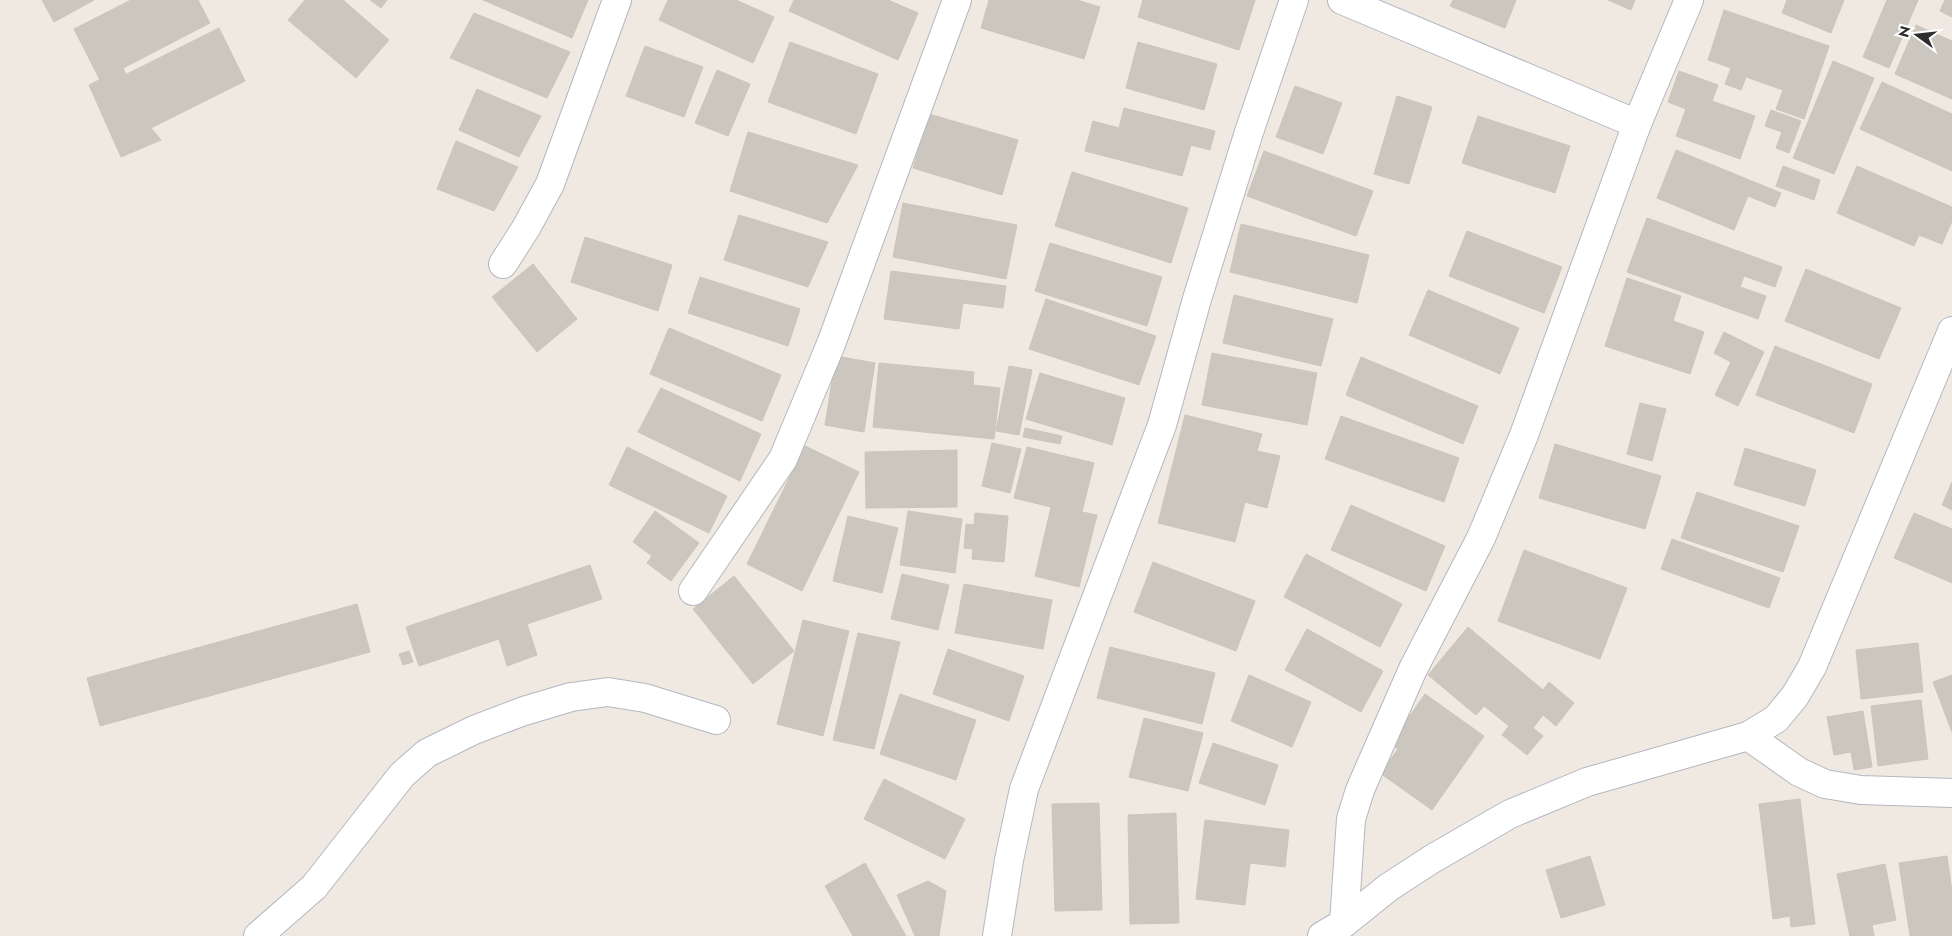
<svg xmlns="http://www.w3.org/2000/svg" width="1952" height="936" font-family="Jost,sans-serif">
	<style>
		.building { fill: #cbc7bf; stroke: #cbc5ba }
		.lines { fill: none; stroke-linecap: round; stroke-linejoin: round }
		.street-casing { stroke: #b4b7c1; stroke-width: 30 }
		.secondary-casing { stroke: #b4b7c1; stroke-width: 30 }
		.street { stroke: #fff; stroke-width: 28 }
		.secondary { stroke: #fff; stroke-width: 28 }
	</style>
	<rect width="100%" height="100%" fill="#efe9e1"/>
	<!-- building -->
	<g class="building">
		<polygon points="42,0 94,0 54,22"/>
		<polygon points="131,0 198,0 210,23 100,80 74,29"/>
		<polygon points="305,0 343,0 389,40 356,78 288,20"/>
		<polygon points="370,0 387,0 381,8"/>
		<polygon points="483,0 588,0 572,38"/>
		<polygon points="668,0 736,0 774,17 753,63 659,20"/>
		<polygon points="794,0 888,0 918,13 898,60 789,11"/>
		<polygon points="989,0 1077,0 1100,7 1084,59 981,28"/>
		<polygon points="1143,0 1255,0 1239,50 1138,17"/>
		<polygon points="1453,0 1516,0 1505,28 1450,6"/>
		<polygon points="1608,0 1635,0 1631,10"/>
		<polygon points="1787,0 1844,0 1831,33 1782,13"/>
		<polygon points="1887,0 1918,0 1889,68 1863,57"/>
		<polygon points="1945,0 1952,0 1952,17 1940,11"/>
		<polygon points="1724,10 1829,46 1804,119 1776,109 1783,90 1746,77 1741,90 1725,84 1731,68 1708,60"/>
		<polygon points="474,13 570,52 547,98 450,58"/>
		<polygon points="1916,25 1952,41 1952,99 1895,74"/>
		<polygon points="219,28 245,81 151,128 125,75"/>
		<polygon points="790,42 878,74 856,134 768,102"/>
		<polygon points="1138,42 1217,64 1204,110 1126,88"/>
		<polygon points="645,46 703,67 684,117 626,96"/>
		<polygon points="1833,61 1874,78 1834,174 1793,158"/>
		<polygon points="123,68 151,128 161,140 121,157 89,85"/>
		<polygon points="717,70 750,84 728,136 695,123"/>
		<polygon points="1679,71 1718,85 1712,101 1755,116 1740,159 1676,136 1686,109 1668,102"/>
		<polygon points="1882,82 1952,114 1952,171 1860,129"/>
		<polygon points="1295,86 1342,103 1323,154 1276,137"/>
		<polygon points="477,89 541,116 519,157 459,130"/>
		<polygon points="1397,96 1432,107 1409,184 1374,174"/>
		<polygon points="1124,108 1215,131 1210,150 1191,145 1182,176 1085,151 1093,121 1119,128"/>
		<polygon points="1771,110 1801,121 1789,153 1776,148 1782,132 1765,126"/>
		<polygon points="929,114 1018,140 1002,195 913,168"/>
		<polygon points="1478,116 1570,146 1555,193 1462,163"/>
		<polygon points="748,132 858,165 827,223 730,191"/>
		<polygon points="456,141 518,167 494,211 437,189"/>
		<polygon points="1676,150 1781,193 1775,207 1748,196 1734,230 1657,198"/>
		<polygon points="1264,151 1373,191 1356,236 1247,196"/>
		<polygon points="1783,166 1820,180 1814,200 1776,186"/>
		<polygon points="1857,166 1952,207 1952,221 1942,244 1919,235 1914,246 1837,213"/>
		<polygon points="1072,172 1188,208 1171,263 1055,226"/>
		<polygon points="903,203 1017,225 1006,279 893,257"/>
		<polygon points="739,215 828,242 808,287 724,260"/>
		<polygon points="1647,218 1782,267 1775,287 1744,276 1740,287 1766,296 1758,319 1627,272"/>
		<polygon points="1241,224 1369,255 1357,303 1230,272"/>
		<polygon points="1467,231 1562,267 1544,313 1449,276"/>
		<polygon points="585,237 672,265 658,311 571,282"/>
		<polygon points="1050,243 1162,277 1147,326 1035,291"/>
		<polygon points="533,264 577,319 537,352 492,297"/>
		<polygon points="1806,269 1901,308 1879,359 1785,321"/>
		<polygon points="891,271 1006,286 1003,308 963,303 959,329 884,319"/>
		<polygon points="700,277 800,309 788,346 688,313"/>
		<polygon points="1627,278 1681,296 1673,321 1704,332 1690,374 1605,346"/>
		<polygon points="1428,290 1519,328 1500,374 1409,335"/>
		<polygon points="1234,295 1333,319 1321,366 1223,343"/>
		<polygon points="1046,299 1156,336 1139,385 1029,349"/>
		<polygon points="669,328 781,375 762,421 650,374"/>
		<polygon points="1724,332 1764,352 1738,406 1715,395 1731,362 1714,353"/>
		<polygon points="1775,346 1872,384 1854,433 1756,395"/>
		<polygon points="1212,353 1317,373 1307,425 1202,405"/>
		<polygon points="836,356 875,363 864,432 825,425"/>
		<polygon points="1361,357 1478,406 1463,444 1346,395"/>
		<polygon points="879,363 974,372 973,385 1000,388 994,439 873,427"/>
		<polygon points="1009,366 1032,370 1019,435 996,431"/>
		<polygon points="1040,373 1125,398 1112,445 1026,419"/>
		<polygon points="661,388 761,434 740,481 638,432"/>
		<polygon points="1640,403 1666,409 1652,461 1627,454"/>
		<polygon points="1185,415 1262,434 1257,451 1280,456 1267,508 1245,502 1235,542 1158,523"/>
		<polygon points="1341,416 1459,458 1444,502 1325,459"/>
		<polygon points="1025,428 1062,436 1060,444 1023,437"/>
		<polygon points="992,443 1021,449 1010,493 982,486"/>
		<polygon points="1555,444 1661,476 1645,529 1539,498"/>
		<polygon points="805,446 859,472 802,591 747,564"/>
		<polygon points="627,447 727,496 709,533 609,485"/>
		<polygon points="1027,447 1094,463 1082,512 1097,515 1079,587 1035,576 1051,507 1014,498"/>
		<polygon points="1745,448 1816,470 1805,506 1734,485"/>
		<polygon points="957,450 957,507 866,508 865,452"/>
		<polygon points="1952,482 1952,510 1942,505"/>
		<polygon points="1697,492 1799,526 1783,572 1681,538"/>
		<polygon points="1351,505 1445,546 1426,591 1331,550"/>
		<polygon points="655,511 699,543 671,581 647,563 652,556 633,542"/>
		<polygon points="908,511 962,519 955,573 900,565"/>
		<polygon points="975,513 1008,516 1004,562 972,559 973,549 964,548 966,524 974,525"/>
		<polygon points="1914,513 1952,529 1952,583 1894,558"/>
		<polygon points="848,516 898,528 882,593 833,581"/>
		<polygon points="1672,539 1780,578 1769,608 1661,569"/>
		<polygon points="1524,550 1627,588 1600,659 1498,621"/>
		<polygon points="1306,554 1402,604 1380,647 1284,597"/>
		<polygon points="1153,562 1255,601 1236,651 1134,612"/>
		<polygon points="590,565 602,599 527,624 537,655 507,666 499,639 419,666 406,627"/>
		<polygon points="902,574 949,585 938,630 891,619"/>
		<polygon points="734,576 794,651 753,684 693,609"/>
		<polygon points="964,584 1052,600 1043,649 955,633"/>
		<polygon points="357,604 370,652 100,726 87,678"/>
		<polygon points="803,620 849,631 823,736 777,724"/>
		<polygon points="1468,627 1543,690 1549,682 1574,703 1556,726 1543,715 1533,728 1543,736 1527,755 1502,735 1509,726 1484,706 1476,715 1428,675"/>
		<polygon points="1307,629 1383,671 1361,712 1285,670"/>
		<polygon points="858,633 900,642 874,749 833,740"/>
		<polygon points="1918,643 1923,692 1861,699 1856,650"/>
		<polygon points="1110,647 1215,673 1202,724 1097,698"/>
		<polygon points="948,649 1024,676 1009,721 933,694"/>
		<polygon points="409,651 413,662 403,665 399,654"/>
		<polygon points="1249,675 1311,702 1292,747 1231,721"/>
		<polygon points="1952,675 1952,732 1933,682"/>
		<polygon points="900,694 976,720 956,780 880,754"/>
		<polygon points="1425,694 1484,736 1432,810 1380,773 1398,749 1390,744"/>
		<polygon points="1921,700 1928,759 1878,766 1871,706"/>
		<polygon points="1863,711 1872,767 1854,770 1851,752 1834,755 1827,717"/>
		<polygon points="1144,718 1203,733 1188,791 1129,777"/>
		<polygon points="1213,743 1278,765 1265,805 1199,783"/>
		<polygon points="884,779 965,819 945,859 864,819"/>
		<polygon points="1800,799 1815,924 1791,927 1790,916 1773,919 1759,804"/>
		<polygon points="1099,803 1102,910 1055,911 1052,804"/>
		<polygon points="1176,813 1179,923 1130,924 1128,815"/>
		<polygon points="1205,820 1289,830 1285,867 1250,863 1245,905 1196,899"/>
		<polygon points="1590,856 1605,905 1561,918 1546,870"/>
		<polygon points="1947,856 1952,892 1952,936 1910,936 1899,863"/>
		<polygon points="865,863 906,936 853,936 825,886"/>
		<polygon points="1885,864 1896,920 1872,925 1874,936 1850,936 1837,874"/>
		<polygon points="928,881 946,891 939,936 915,936 897,895"/>
	</g>
	<g class="lines">
		<!-- street casing -->
		<g class="street-casing">
			<g id="street">
				<polyline points="1342,0 1637,124"/>
				<polyline points="503,264 526,228 550,184 617,0"/>
				<polyline points="693,591 783,459 831,344 957,0"/>
				<polyline points="1748,736 1799,772 1825,784 1861,790 1952,793"/>
				<polyline points="1344,923 1351,819 1360,790 1413,669 1481,538 1524,435 1637,124 1689,0"/>
				<polyline points="258,936 314,887 402,775 427,753 474,730 524,711 571,697 608,692 645,698 716,720"/>
				<polyline points="997,936 1009,860 1024,789 1162,425 1197,299 1249,132 1294,0"/>
			</g>
		</g>
		<!-- secondary casing -->
		<g class="secondary-casing">
			<polyline id="secondary" points="1322,936 1344,923 1389,887 1432,859 1510,814 1587,782 1748,736 1776,719 1795,696 1812,667 1952,331"/>
		</g>
		<!-- street -->
		<use href="#street" class="street"/>
		<!-- secondary -->
		<use href="#secondary" class="secondary"/>
	</g>
	<!-- north arrow -->
	<g transform="translate(1917 35) rotate(285)" stroke="#ffffff" stroke-width="4" paint-order="stroke">
	<path d="M0-4L9 19L0 12L-9 19Z" fill="#2e2e2e"/>
	<text y="-8" font-size="14" font-weight="bold" text-anchor="middle" fill="#2e2e2e">N</text>
	</g>
</svg>
